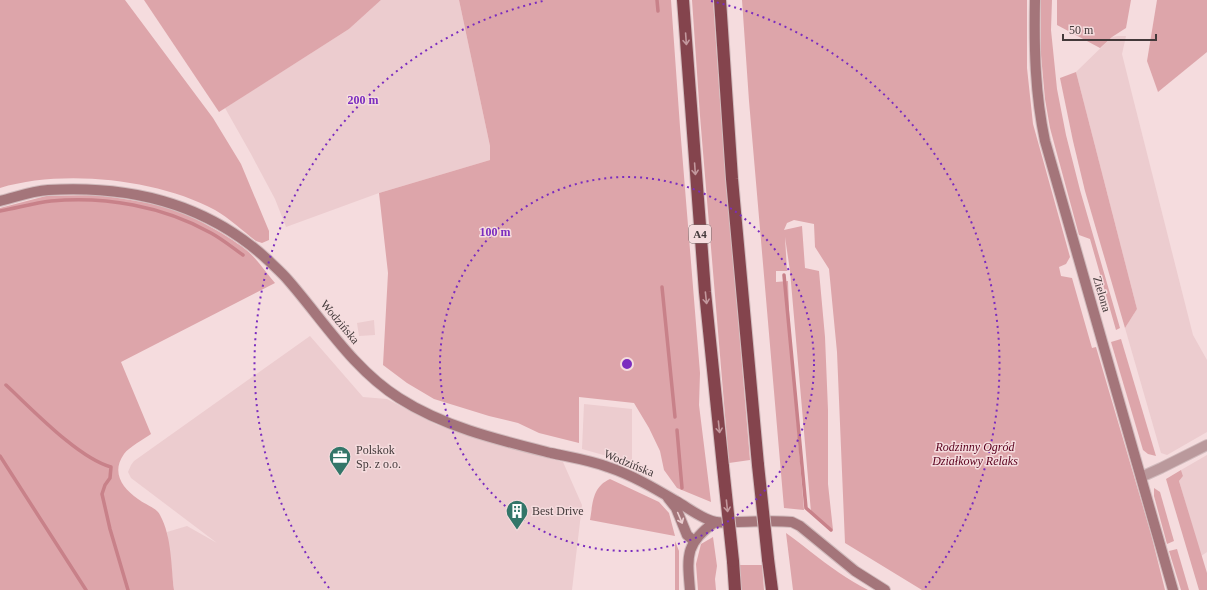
<svg xmlns="http://www.w3.org/2000/svg" width="1207" height="590" font-family="'Times New Roman',serif">
	<style>
		.built { fill: #eccccf }
		.green { fill: #dda5aa }
		.lines { fill: none; stroke-linecap: round; stroke-linejoin: round }
		.stream { stroke: #c88189; stroke-width: 3.5 }
		.street-casing { stroke: #d1bbbd; stroke-width: 12 }
		.secondary-casing { stroke: #d1bbbd; stroke-width: 12 }
		.highway-casing { stroke: #d1bbbd; stroke-width: 14 }
		.street { stroke: #ba999c; stroke-width: 10 }
		.secondary { stroke: #a4757a; stroke-width: 10 }
		.highway { stroke: #84444d; stroke-width: 12 }
		.highway-bridge-casing { stroke: #d1bbbd; stroke-width: 14; stroke-linecap: butt }
		.highway-bridge { stroke: #84444d; stroke-width: 12 }
		.oneway { stroke: #c2989d }
		.oneway2 { stroke: #e9cdcf }
		.ring { fill: none; stroke: #7b2cbf; stroke-width: 2; stroke-dasharray: 2 4 }
		.labels { text-anchor: middle; dominant-baseline: central; stroke-width: 3; stroke-linejoin: round; paint-order: stroke }
		.shield { fill: #f5dcde; stroke: #786a6b; stroke-width: 1 }
		.shield-label { font-size: 11px; font-weight: bold; fill: #43393a }
		.street-label { font-size: 12px; fill: #43393a; stroke: #f5dcde }
		.park-label { font-size: 12px; font-style: italic; fill: #5a011d; stroke: #f5dcde }
		.poi-label { font-size: 12px; fill: #43393a; stroke: #f5dcde; text-anchor: start }
		.centre { fill: #7b2cbf; stroke: #f5dcde; stroke-width: 2 }
		.ring-label { font-size: 12px; text-anchor: middle; font-weight: bold; fill: #7b2cbf; stroke: #f5dcde; stroke-width: 3; stroke-linejoin: round; paint-order: stroke }
	</style>
	<rect width="100%" height="100%" fill="#f5dcde"/>
	<!-- built -->
	<g class="built">
		<polygon points="381,0 459,0 490,146 490,160 379,193 286,227 275,199 251,154 225,108 349,29"/>
		<polygon points="1118,36 1126,36 1122,54 1134,102 1193,335 1207,360 1207,432 1167,455 1161,453 1125,328 1137,309 1076,72 1112,37"/>
		<polygon points="374,320 375,335 359,336 357,323"/>
		<polygon points="310,336 363,397 387,399 437,425 563,462 582,505 572,590 174,590 167,532 187,526 217,543 131,478 128,472 131,465 134,461"/>
		<polygon points="584,404 632,409 632,463 582,449"/>
		<polygon points="1207,455 1207,552 1201,556 1179,481 1183,476 1181,470"/>
	</g>
	<!-- green -->
	<g class="green">
		<path d="M0,0H125L213,118L241,164L269,231V240L262,243L256,241C243,231 229,218 215,210C157,179 63,169 0,188Z"/>
		<polygon points="144,0 381,0 349,29 219,112"/>
		<polygon points="459,0 671,0 680,127 700,373 699,405 711,502 677,488 664,470 660,451 649,428 634,403 579,397 579,443 539,433 518,423 489,416 434,399 407,383 383,365 388,273 379,193 490,160 490,146"/>
		<polygon points="692,0 713,0 721,114 750,460 729,463 700,116"/>
		<polygon points="742,0 1027,0 1027,68 1033,124 1070,257 1066,264 1059,267 1061,276 1072,278 1092,348 1096,347 1151,534 1165,590 922,590 845,543 837,352 829,269 815,247 814,224 794,220 787,223 784,230 802,226 805,268 819,271 825,337 828,410 828,484 833,530 811,512 790,271 785,237 787,271 776,271 776,282 788,281 790,341 804,510 784,508 749,101"/>
		<polygon points="1041,0 1052,0 1051,30 1057,89 1066,135 1080,190 1120,328 1116,330 1090,239 1079,235 1050,128 1045,99 1041,55"/>
		<polygon points="1057,0 1131,0 1126,28 1112,37 1100,48 1057,25"/>
		<polygon points="1157,0 1207,0 1207,52 1158,92 1147,61"/>
		<polygon points="1076,72 1137,309 1125,328 1085,191 1073,141 1060,78"/>
		<path d="M96,195C119,198 142,201 165,207C188,213 226,234 245,249C256,257 266,273 275,283L121,362L151,434C144,439 129,447 124,454C111,472 122,488 138,499C144,504 157,508 160,515C172,537 171,566 174,590H0V208L46,196Z"/>
		<polygon points="1121,339 1156,456 1148,454 1143,450 1111,342"/>
		<polygon points="1181,470 1183,476 1179,481 1207,573 1207,590 1199,590 1166,479"/>
		<path d="M610,479L659,502L669,513L675,536L590,520C593,503 592,487 610,479Z"/>
		<polygon points="1154,488 1160,492 1174,541 1167,544 1154,496"/>
		<path d="M786,533C795,539 803,546 811,552C829,566 848,580 868,590H793Z"/>
		<polygon points="713,537 717,566 715,579 716,590 698,590 696,564 701,544"/>
		<polygon points="675,541 679,551 679,590 675,590"/>
		<polygon points="1177,549 1189,590 1181,590 1169,551"/>
		<polygon points="739,565 762,565 764,590 741,590"/>
	</g>
	<g class="lines">
		<!-- stream -->
		<g class="stream">
			<polyline points="657,0 658,11"/>
			<path d="M0,211C17,208 34,203 51,201C105,196 163,206 211,233C222,239 233,248 243,255"/>
			<polyline points="784,275 806,508 831,530"/>
			<polyline points="662,287 675,417"/>
			<path d="M6,385C32,409 78,458 111,467L110,478L105,485L102,494L110,529L128,590"/>
			<polyline points="677,430 682,488"/>
			<polyline points="0,456 86,590"/>
		</g>
		<!-- street casing -->
		<g class="street-casing">
			<polyline id="street" points="1141,477 1161,468 1207,445"/>
		</g>
		<!-- secondary casing -->
		<g class="secondary-casing">
			<g id="secondary">
				<path d="M1035,0C1034,48 1035,94 1045,141L1173,590"/>
				<path d="M0,201C16,197 32,191 48,190C131,185 208,204 269,261C275,267 282,273 288,280C323,320 353,369 399,398C444,427 499,440 551,453C569,457 589,460 608,467C632,475 654,488 676,501C687,507 703,520 716,522C721,523 728,522 734,522C753,522 773,520 792,522L800,526L855,571L885,590"/>
				<polyline points="668,498 676,508 687,535 694,541"/>
				<path d="M690,590C687,556 685,543 715,522"/>
			</g>
		</g>
		<!-- highway casing -->
		<g class="highway-casing">
			<g id="highway">
				<polyline points="683,0 705,292 723,467"/>
				<polyline points="720,0 732,179 758,465"/>
				<polyline points="768,559 772,590"/>
				<polyline points="733,561 735,590"/>
			</g>
		</g>
		<!-- street -->
		<use href="#street" class="street"/>
		<!-- secondary -->
		<use href="#secondary" class="secondary"/>
		<!-- highway -->
		<use href="#highway" class="highway"/>
		<!-- highway-bridge casing -->
		<g class="highway-bridge-casing">
			<g id="highway-bridge">
				<polyline points="758,465 768,559"/>
				<polyline points="723,467 733,561"/>
			</g>
		</g>
		<!-- highway-bridge -->
		<use href="#highway-bridge" class="highway-bridge"/>
	</g>
	<!-- one-way arrows -->
	<defs><path id="oneway-shaft" d="M-6 0H5M1.5-3L5.5 0L1.5 3" fill="none" stroke-width="1.6" stroke-linecap="round" stroke-linejoin="round"/></defs>
	<g class="oneway">
		<use href="#oneway-shaft" transform="translate(686 39) rotate(86)"/>
		<use href="#oneway-shaft" transform="translate(695 169) rotate(86)"/>
		<use href="#oneway-shaft" transform="translate(706 298) rotate(84)"/>
		<use href="#oneway-shaft" transform="translate(719 427) rotate(84)"/>
		<use href="#oneway-shaft" transform="translate(727 506) rotate(84)"/>
	</g>
	<use class="oneway2" href="#oneway-shaft" transform="translate(680 518) rotate(67)"/>
	<!-- distance rings -->
	<g class="ring">
		<circle cx="627" cy="364" r="187"/>
		<path d="M329 588A373 373 0 0 1 543 1M711 1A373 373 0 0 1 925 588"/>
	</g>
	<!-- icons -->
	<defs>
		<g id="office-pin" transform="scale(1.15)"><path d="M0 17L-7.5 6A9.5 9.5 0 1 1 7.5 6Z" fill="#337669" stroke="#f5dcde"/><path d="M-6-3h4V-5.5h4V-3h4V5H-6ZM-1-4.5V-3h2v-1.5ZM-6 0V1H6V0Z" fill="#fff"/></g>
		<g id="building-pin" transform="scale(1.15)"><path d="M0 17L-7.5 6A9.5 9.5 0 1 1 7.5 6Z" fill="#337669" stroke="#f5dcde"/><path d="M-4-6H4V6H1V3H-1V6H-4ZM-2.5-4.3h1.7v1.8h-1.7ZM.8-4.3h1.7v1.8H.8ZM-2.5-1h1.7V.8h-1.7ZM.8-1h1.7V.8H.8Z" fill="#fff"/></g>
	</defs>
	<g fill-rule="evenodd">
		<use href="#office-pin" x="340" y="457"/>
		<use href="#building-pin" x="517" y="511"/>
	</g>
	<g class="labels">
		<!-- shield labels -->
		<rect class="shield" x="689" y="225" width="22" height="18" rx="3"/>
		<g class="shield-label">
			<text x="700" y="234">A4</text>
		</g>
		<!-- street labels -->
		<g class="street-label">
			<text transform="translate(1102 294) rotate(74)">Zielona</text>
			<text transform="translate(340 322) rotate(50)">Wodzińska</text>
			<text transform="translate(629 463) rotate(22)">Wodzińska</text>
		</g>
		<!-- park labels -->
		<g class="park-label">
			<text x="975" y="447">Rodzinny Ogród<tspan x="975" dy="14">Działkowy Relaks</tspan></text>
		</g>
		<!-- poi labels -->
		<g class="poi-label">
			<text x="356" y="450">Polskok<tspan x="356" dy="14">Sp. z o.o.</tspan></text>
			<text x="532" y="511">Best Drive</text>
		</g>
	</g>
	<circle cx="627" cy="364" r="6" class="centre"/>
	<g class="ring-label">
		<text x="363" y="104">200 m</text>
		<text x="495" y="236">100 m</text>
	</g>
	<!-- scale -->
	<path d="M1063 34v6h93v-6" fill="none" stroke="#43393a" stroke-width="2"/>
	<text x="1069" y="34" font-size="12" fill="#43393a" stroke="#f5dcde" stroke-width="3" paint-order="stroke">50 m</text>
</svg>
